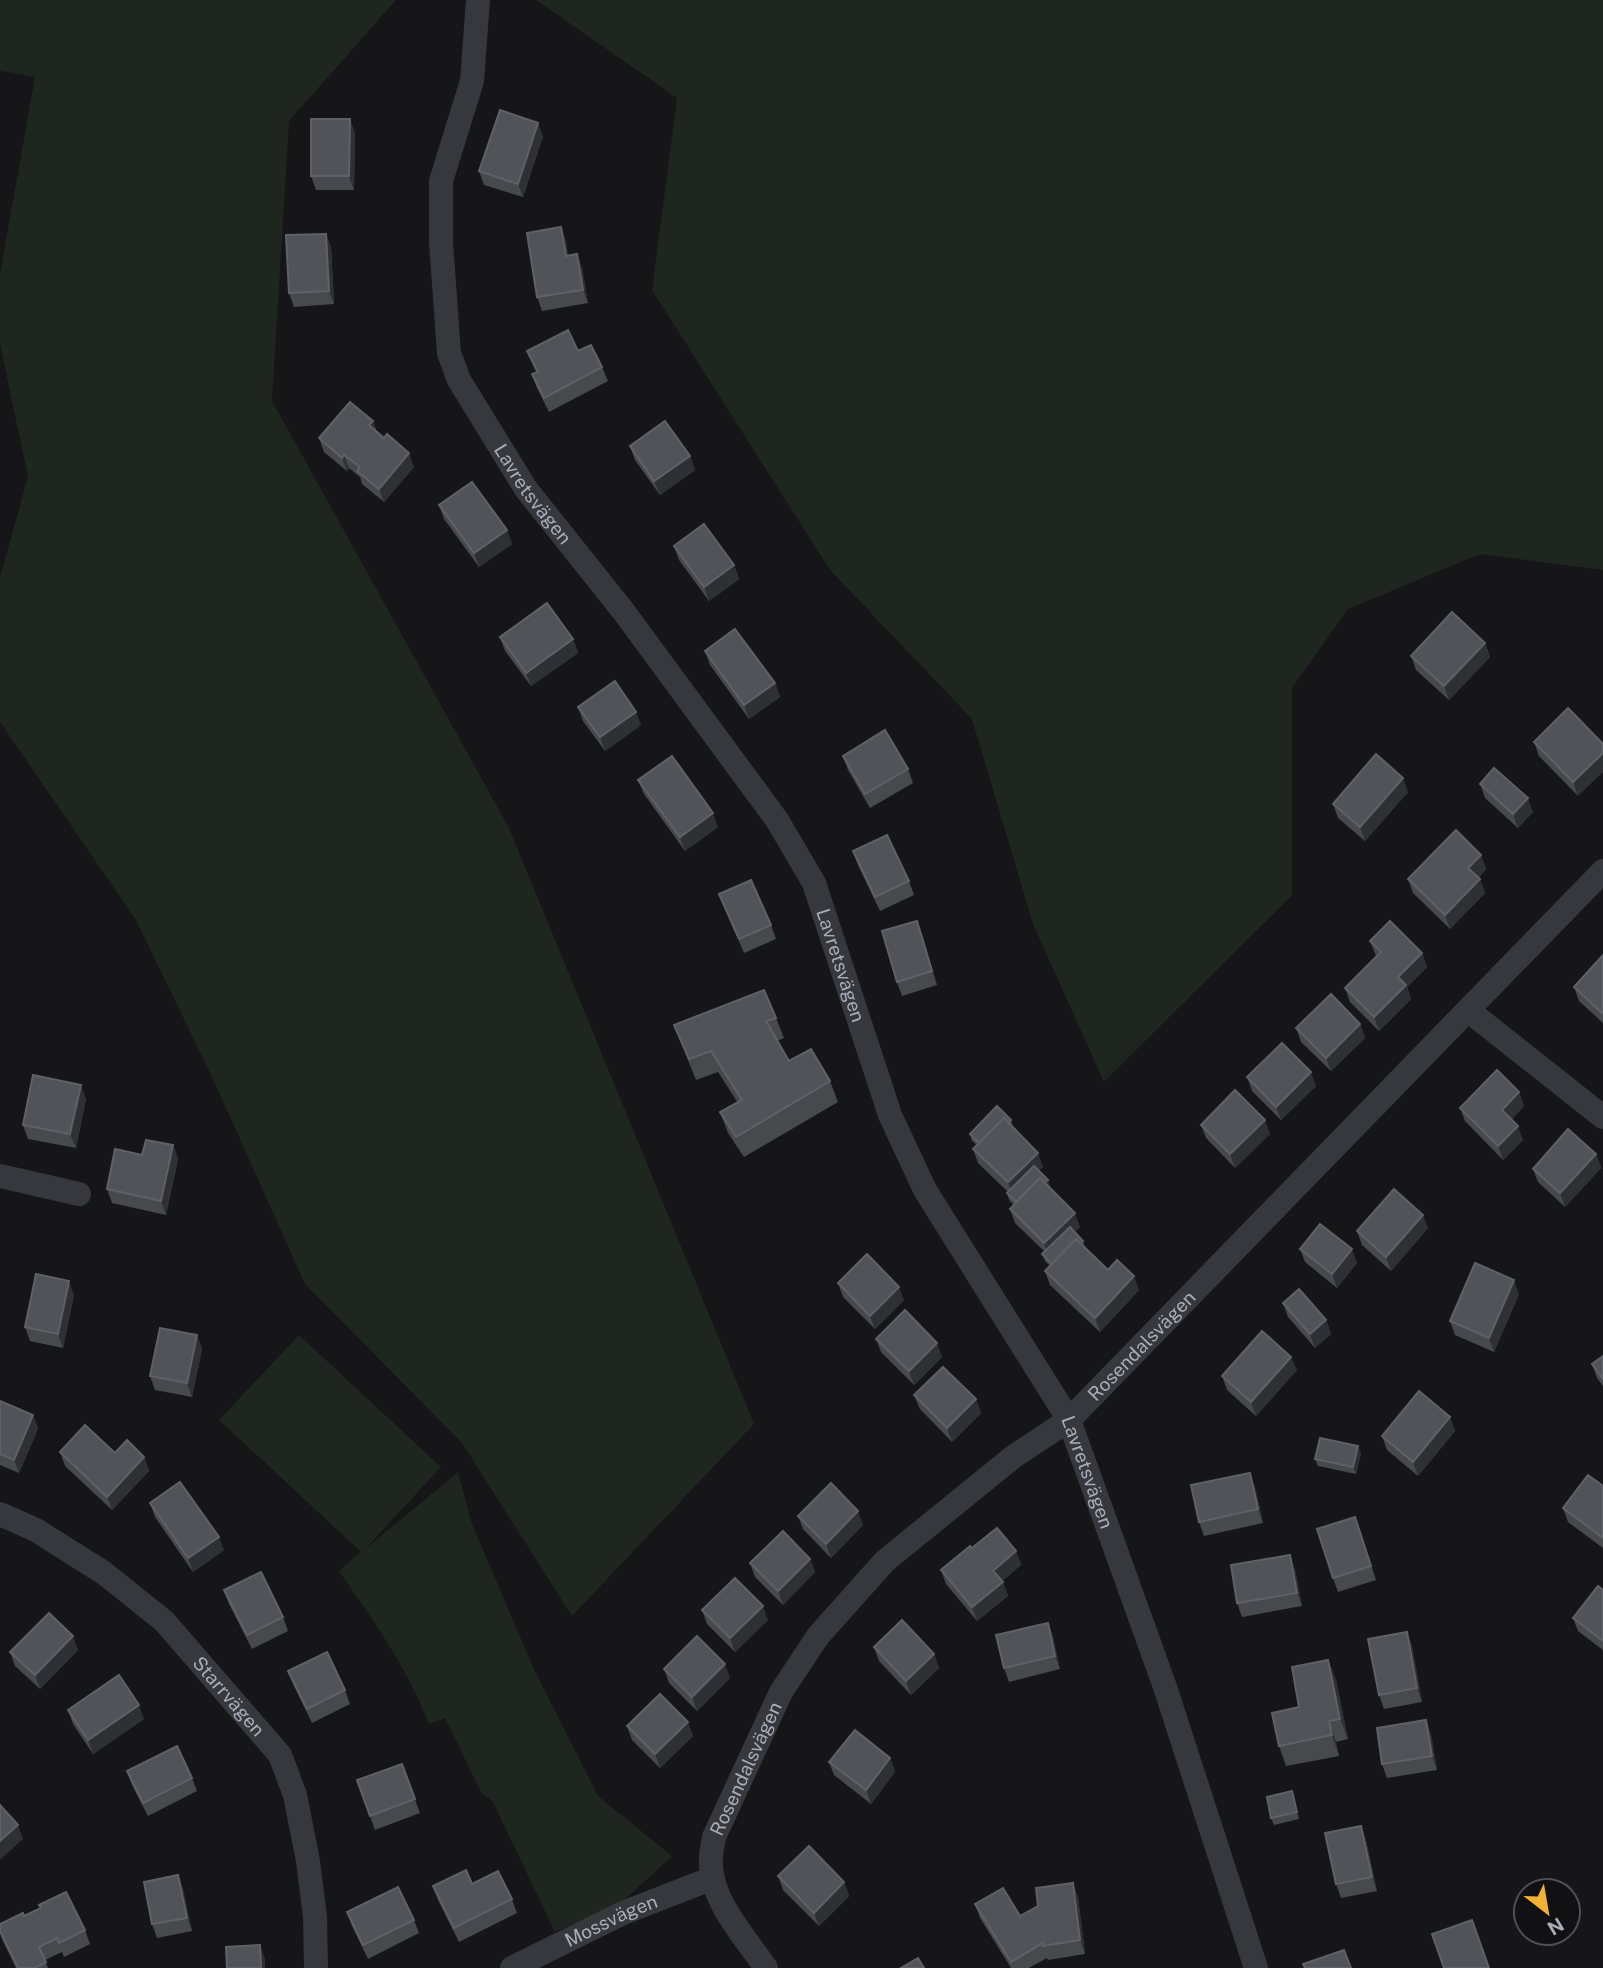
<svg xmlns="http://www.w3.org/2000/svg" width="1603" height="1968" font-family="'Public Sans',sans-serif">
	<style>
		.green { fill: #1e261f }
		.lines { fill: none; stroke-linecap: round; stroke-linejoin: round }
		.minor { stroke: #37383d; stroke-width: 24 }
		.wall { fill: #47494d }
		.shaded-wall { fill: #2f3033 }
		.building { fill: #525359; stroke: #5f6168; stroke-width: 2 }
		.labels { text-anchor: middle; dominant-baseline: central; stroke-width: 5; stroke-linejoin: round; paint-order: stroke }
		.street-label { font-size: 19px; fill: #a8adb8; stroke: #111113 }
	</style>
	<rect width="100%" height="100%" fill="#161618"/>
	<!-- green -->
	<g class="green">
		<polygon points="0,0 396,0 289,121 272,401 509,828 754,1424 572,1616 462,1443 305,1284 213,1079 136,920 0,722 0,577 28,477 0,344 0,274 35,77 0,71"/>
		<polygon points="536,0 1603,0 1603,570 1480,554 1348,609 1292,688 1292,895 1104,1082 1033,924 972,719 830,570 652,290 677,98"/>
		<path d="M299,1335L441,1467L365,1549L458,1472L472,1524L533,1667L598,1796L672,1856L620,1904L555,1932L493,1802L481,1792L445,1718L429,1724C407,1667 373,1620 339,1571L361,1552L219,1420Z"/>
	</g>
	<g class="lines">
		<!-- minor -->
		<g class="minor">
			<path id="s1" d="M478,0L472,81L441,181V242L449,353L459,380L526,489L624,612L777,820L814,883L890,1115L925,1190L1069,1420L1165,1687L1256,1968"/>
			<polyline points="1469,1011 1603,1117"/>
			<polyline points="0,1176 79,1194"/>
			<path id="s2" d="M0,1514L36,1530L104,1573L164,1621L280,1755L295,1795L308,1861L315,1917L316,1968"/>
			<path id="s3" d="M512,1968L623,1913L713,1878"/>
			<path id="s4" d="M766,1968C745,1937 708,1898 711,1858C711,1851 713,1844 714,1837L781,1692L818,1636L885,1561L1013,1457L1069,1420L1603,871"/>
		</g>
	</g>
	<!-- wall -->
	<g class="wall">
		<polygon points="355,133 354,190 316,190 311,176"/>
		<polygon points="543,136 523,197 484,185 479,171"/>
		<polygon points="561,227 566,241 568,256 577,254 582,268 588,303 542,311 537,297"/>
		<polygon points="331,247 334,304 294,307 289,293"/>
		<polygon points="527,351 578,351 602,367 608,381 549,412 537,388 532,374 536,372"/>
		<polygon points="373,421 377,432 414,467 384,502 362,484 360,477 349,468 347,471 324,452 319,438"/>
		<polygon points="630,446 690,456 695,470 660,495 635,460"/>
		<polygon points="439,505 507,530 512,544 479,567 444,519"/>
		<polygon points="674,546 734,565 739,579 709,601 679,560"/>
		<polygon points="500,637 573,639 578,653 531,686 505,651"/>
		<polygon points="1485,643 1490,657 1449,700 1416,670 1411,656"/>
		<polygon points="705,651 775,683 780,697 749,719 710,665"/>
		<polygon points="578,707 641,725 605,751 583,721"/>
		<polygon points="1568,708 1578,796 1539,756 1534,742"/>
		<polygon points="843,756 908,769 913,783 870,808 848,770"/>
		<polygon points="638,780 718,827 685,851 644,794"/>
		<polygon points="1480,784 1533,812 1518,828 1485,798"/>
		<polygon points="1408,792 1365,841 1338,818 1333,804"/>
		<polygon points="853,851 909,881 914,895 880,911 858,865"/>
		<polygon points="1481,855 1486,869 1478,878 1480,879 1485,893 1450,929 1413,893 1408,879"/>
		<polygon points="719,894 771,925 776,939 744,953"/>
		<polygon points="922,934 937,985 902,996 897,982"/>
		<polygon points="1370,941 1422,953 1427,967 1407,987 1411,999 1379,1031 1350,1002 1345,988 1376,956"/>
		<polygon points="1603,955 1603,1023 1579,1001 1574,987"/>
		<polygon points="776,1018 784,1038 777,1041 789,1061 830,1081 838,1102 744,1157 728,1133 720,1112 738,1103 718,1072 696,1080 674,1025"/>
		<polygon points="1360,1024 1365,1038 1331,1071 1301,1042 1296,1028"/>
		<polygon points="1247,1077 1316,1086 1281,1120 1252,1091"/>
		<polygon points="1519,1092 1524,1106 1512,1119 1523,1140 1503,1160 1465,1121 1460,1108"/>
		<polygon points="86,1099 76,1148 28,1139 23,1125"/>
		<polygon points="1011,1120 1013,1127 1043,1167 1039,1170 1050,1186 1049,1188 1080,1227 1074,1232 1083,1241 1085,1248 1108,1270 1139,1290 1100,1332 1050,1285 1045,1271 1050,1266 1045,1261 1042,1254 1045,1252 1015,1223 1010,1209 1014,1205 1009,1200 1007,1193 1008,1192 978,1163 973,1149 977,1145 972,1141 970,1134"/>
		<polygon points="1201,1125 1270,1134 1235,1168 1206,1138"/>
		<polygon points="173,1145 178,1159 166,1215 112,1203 107,1189 142,1155"/>
		<polygon points="1596,1154 1601,1168 1565,1207 1538,1182 1533,1169"/>
		<polygon points="1428,1228 1391,1271 1362,1245 1357,1231"/>
		<polygon points="1300,1249 1357,1263 1337,1288 1305,1262"/>
		<polygon points="838,1283 904,1300 875,1329 843,1297"/>
		<polygon points="1519,1294 1494,1352 1455,1335 1450,1321"/>
		<polygon points="74,1295 63,1348 30,1341 25,1327"/>
		<polygon points="1283,1303 1326,1320 1331,1334 1315,1348 1288,1317"/>
		<polygon points="197,1335 202,1349 192,1397 155,1390 150,1376"/>
		<polygon points="876,1339 942,1357 914,1385 881,1352"/>
		<polygon points="1603,1356 1603,1386 1597,1378 1592,1364"/>
		<polygon points="1297,1370 1256,1416 1227,1390 1222,1376"/>
		<polygon points="914,1395 976,1399 981,1413 952,1442 920,1409"/>
		<polygon points="0,1401 33,1415 38,1429 19,1473 0,1465"/>
		<polygon points="1450,1417 1455,1431 1418,1476 1387,1450 1382,1436"/>
		<polygon points="60,1452 115,1453 144,1457 149,1471 112,1510 65,1466"/>
		<polygon points="1361,1453 1356,1474 1318,1466 1315,1459"/>
		<polygon points="1603,1486 1603,1548 1568,1522 1563,1508"/>
		<polygon points="1255,1487 1263,1523 1204,1536 1199,1522"/>
		<polygon points="150,1503 224,1550 193,1572 155,1517"/>
		<polygon points="798,1516 863,1525 831,1558 803,1529"/>
		<polygon points="1360,1531 1376,1580 1338,1592 1333,1578"/>
		<polygon points="972,1548 1016,1551 1021,1565 1002,1581 1008,1596 977,1621 946,1584 941,1570"/>
		<polygon points="810,1559 815,1572 783,1605 755,1577 750,1563"/>
		<polygon points="1295,1569 1302,1606 1242,1617 1237,1603"/>
		<polygon points="224,1590 283,1617 288,1631 252,1649 229,1604"/>
		<polygon points="1603,1590 1603,1650 1578,1631 1573,1618"/>
		<polygon points="702,1610 768,1620 735,1652 707,1624"/>
		<polygon points="1048,1623 1053,1637 1060,1669 1009,1682 1004,1668"/>
		<polygon points="1407,1632 1412,1646 1422,1702 1384,1709 1379,1695"/>
		<polygon points="874,1647 934,1654 939,1668 911,1695 879,1661"/>
		<polygon points="78,1650 40,1689 15,1666 10,1652"/>
		<polygon points="1328,1660 1336,1680 1348,1739 1336,1742 1339,1756 1286,1766 1279,1746 1299,1707"/>
		<polygon points="664,1669 730,1678 697,1711 669,1683"/>
		<polygon points="288,1671 345,1690 350,1704 312,1723 293,1684"/>
		<polygon points="68,1710 144,1719 93,1754 73,1724"/>
		<polygon points="627,1726 693,1736 660,1768 632,1740"/>
		<polygon points="1431,1734 1437,1770 1387,1778 1382,1764"/>
		<polygon points="890,1758 895,1772 871,1804 834,1775 829,1762"/>
		<polygon points="402,1764 420,1813 375,1830 357,1780"/>
		<polygon points="127,1771 192,1778 197,1791 148,1816 132,1785"/>
		<polygon points="1292,1791 1299,1819 1274,1825 1271,1818"/>
		<polygon points="1366,1840 1377,1891 1341,1898 1336,1884"/>
		<polygon points="178,1875 183,1889 192,1931 157,1938 152,1924"/>
		<polygon points="778,1876 844,1882 849,1896 819,1926 783,1890"/>
		<polygon points="1073,1883 1078,1897 1085,1954 1048,1960 1047,1958 1029,1968 1011,1968 980,1918 975,1904 1020,1916 1038,1906"/>
		<polygon points="472,1884 512,1899 517,1913 459,1942 438,1900 433,1886"/>
		<polygon points="347,1912 414,1920 419,1933 368,1959 352,1926"/>
		<polygon points="24,1916 85,1930 90,1944 64,1957 62,1952 45,1960 48,1968 16,1968 2,1939 0,1933 0,1924"/>
	</g>
	<!-- shaded-wall -->
	<g class="shaded-wall">
		<polygon points="350,119 355,133 354,190 349,176"/>
		<polygon points="538,123 543,136 523,197 518,184"/>
		<polygon points="561,227 566,241 571,270 566,256"/>
		<polygon points="326,234 331,247 334,304 329,291"/>
		<polygon points="577,254 582,268 588,303 583,290"/>
		<polygon points="373,421 378,435 369,425"/>
		<polygon points="409,453 414,467 384,502 379,489"/>
		<polygon points="344,455 349,468 347,471 342,458"/>
		<polygon points="690,456 695,470 660,495 654,481"/>
		<polygon points="507,530 512,544 479,567 474,553"/>
		<polygon points="734,565 739,579 709,601 704,587"/>
		<polygon points="573,639 578,653 531,686 526,673"/>
		<polygon points="1485,643 1490,657 1449,700 1444,686"/>
		<polygon points="775,683 780,697 749,719 744,705"/>
		<polygon points="636,712 641,725 605,751 600,737"/>
		<polygon points="1603,753 1603,772 1578,796 1573,782"/>
		<polygon points="1403,778 1408,792 1365,841 1360,827"/>
		<polygon points="1528,798 1533,812 1518,828 1513,814"/>
		<polygon points="713,813 718,827 685,851 680,837"/>
		<polygon points="1481,855 1486,869 1473,882 1468,868"/>
		<polygon points="1480,879 1485,893 1450,929 1445,915"/>
		<polygon points="917,921 922,934 937,985 932,971"/>
		<polygon points="1422,953 1427,967 1407,987 1411,999 1379,1031 1374,1017 1398,977"/>
		<polygon points="1360,1024 1365,1038 1331,1071 1326,1058"/>
		<polygon points="1311,1072 1316,1086 1281,1120 1276,1107"/>
		<polygon points="81,1085 86,1099 76,1148 70,1134"/>
		<polygon points="1519,1092 1524,1106 1507,1124 1502,1110"/>
		<polygon points="1265,1120 1270,1134 1235,1168 1230,1154"/>
		<polygon points="1518,1126 1523,1140 1503,1160 1498,1146"/>
		<polygon points="173,1145 178,1159 166,1215 161,1201"/>
		<polygon points="1038,1153 1043,1167 1013,1196 1008,1182"/>
		<polygon points="1596,1154 1601,1168 1565,1207 1560,1193"/>
		<polygon points="1048,1180 1050,1186 1024,1214 1021,1207"/>
		<polygon points="1075,1213 1080,1227 1049,1257 1044,1243"/>
		<polygon points="1423,1215 1428,1228 1391,1271 1386,1257"/>
		<polygon points="1352,1249 1357,1263 1337,1288 1332,1274"/>
		<polygon points="1134,1276 1139,1290 1100,1332 1095,1318"/>
		<polygon points="1514,1280 1519,1294 1494,1352 1489,1338"/>
		<polygon points="69,1281 74,1295 63,1348 58,1334"/>
		<polygon points="899,1287 904,1300 875,1329 870,1316"/>
		<polygon points="1326,1320 1331,1334 1315,1348 1310,1334"/>
		<polygon points="197,1335 202,1349 192,1397 187,1383"/>
		<polygon points="937,1343 942,1357 914,1385 909,1371"/>
		<polygon points="1291,1357 1297,1370 1256,1416 1251,1402"/>
		<polygon points="976,1399 981,1413 952,1442 947,1428"/>
		<polygon points="33,1415 38,1429 19,1473 14,1460"/>
		<polygon points="1450,1417 1455,1431 1418,1476 1413,1462"/>
		<polygon points="1358,1446 1361,1453 1356,1474 1353,1467"/>
		<polygon points="144,1457 149,1471 112,1510 107,1497"/>
		<polygon points="1250,1473 1255,1487 1263,1523 1258,1509"/>
		<polygon points="858,1511 863,1525 831,1558 826,1544"/>
		<polygon points="219,1537 224,1550 193,1572 188,1558"/>
		<polygon points="1016,1551 1021,1565 998,1584 993,1571"/>
		<polygon points="1290,1555 1295,1569 1302,1606 1297,1593"/>
		<polygon points="810,1559 815,1572 783,1605 778,1591"/>
		<polygon points="1003,1582 1008,1596 977,1621 972,1607"/>
		<polygon points="763,1606 768,1620 735,1652 730,1638"/>
		<polygon points="1048,1623 1053,1637 1060,1669 1055,1656"/>
		<polygon points="1407,1632 1412,1646 1422,1702 1417,1688"/>
		<polygon points="73,1636 78,1650 40,1689 35,1675"/>
		<polygon points="934,1654 939,1668 911,1695 906,1681"/>
		<polygon points="1328,1660 1336,1680 1348,1739 1340,1719"/>
		<polygon points="725,1664 730,1678 697,1711 692,1697"/>
		<polygon points="139,1705 144,1719 93,1754 88,1740"/>
		<polygon points="1426,1720 1431,1734 1437,1770 1432,1756"/>
		<polygon points="1329,1721 1336,1742 1339,1756 1332,1735"/>
		<polygon points="688,1722 693,1736 660,1768 655,1754"/>
		<polygon points="890,1758 895,1772 871,1804 866,1790"/>
		<polygon points="18,1825 23,1839 0,1860 0,1841"/>
		<polygon points="1361,1826 1366,1840 1377,1891 1372,1877"/>
		<polygon points="178,1875 183,1889 192,1931 187,1918"/>
		<polygon points="844,1882 849,1896 819,1926 814,1913"/>
		<polygon points="1073,1883 1078,1897 1085,1954 1080,1940"/>
		<polygon points="260,1945 265,1959 265,1968 261,1968"/>
	</g>
	<!-- building -->
	<g class="building">
		<polygon points="500,110 538,123 518,184 479,171"/>
		<polygon points="311,119 350,119 349,176 311,176"/>
		<polygon points="561,227 566,256 577,254 583,290 537,297 527,233"/>
		<polygon points="326,234 329,291 289,293 286,235"/>
		<polygon points="568,330 578,351 591,345 602,367 544,398 532,374 538,372 527,351"/>
		<polygon points="350,402 373,421 369,425 384,438 387,434 409,453 379,489 357,471 360,467 344,455 342,458 319,438"/>
		<polygon points="665,421 690,456 654,481 630,446"/>
		<polygon points="472,482 507,530 474,553 439,505"/>
		<polygon points="704,524 734,565 704,587 674,546"/>
		<polygon points="547,603 573,639 526,673 500,637"/>
		<polygon points="1452,612 1485,643 1444,686 1411,656"/>
		<polygon points="735,629 775,683 744,705 705,651"/>
		<polygon points="615,681 636,712 600,737 578,707"/>
		<polygon points="1568,708 1603,744 1603,753 1573,782 1534,742"/>
		<polygon points="885,730 908,769 865,794 843,756"/>
		<polygon points="1376,754 1403,778 1360,827 1333,804"/>
		<polygon points="672,756 713,813 680,837 638,780"/>
		<polygon points="1494,768 1528,798 1513,814 1480,784"/>
		<polygon points="1456,830 1481,855 1468,868 1480,879 1445,915 1408,879"/>
		<polygon points="887,835 909,881 875,897 853,851"/>
		<polygon points="751,880 771,925 739,939 719,894"/>
		<polygon points="917,921 932,971 897,982 882,931"/>
		<polygon points="1390,921 1422,953 1398,977 1406,985 1374,1017 1345,988 1381,952 1370,941"/>
		<polygon points="1603,955 1603,1012 1602,1013 1574,987"/>
		<polygon points="764,990 776,1018 766,1021 789,1061 811,1049 830,1081 736,1137 720,1112 742,1100 711,1051 689,1059 674,1025"/>
		<polygon points="1331,994 1360,1024 1326,1058 1296,1028"/>
		<polygon points="1282,1043 1311,1072 1276,1107 1247,1077"/>
		<polygon points="1497,1070 1519,1092 1502,1110 1518,1126 1498,1146 1460,1108"/>
		<polygon points="33,1075 81,1085 70,1134 23,1125"/>
		<polygon points="1235,1090 1265,1120 1230,1154 1201,1125"/>
		<polygon points="997,1106 1011,1120 1008,1123 1004,1118 979,1143 970,1134"/>
		<polygon points="1004,1118 1038,1153 1008,1182 973,1149"/>
		<polygon points="1568,1129 1596,1154 1560,1193 1533,1169"/>
		<polygon points="146,1140 173,1145 161,1201 107,1189 115,1149 142,1155"/>
		<polygon points="1034,1166 1048,1180 1044,1183 1040,1178 1016,1202 1007,1193"/>
		<polygon points="1040,1178 1075,1213 1044,1243 1010,1209"/>
		<polygon points="1394,1189 1423,1215 1386,1257 1357,1231"/>
		<polygon points="1320,1224 1352,1249 1332,1274 1300,1249"/>
		<polygon points="1070,1227 1083,1241 1080,1244 1076,1239 1052,1264 1042,1254"/>
		<polygon points="1076,1239 1108,1270 1117,1260 1134,1276 1095,1318 1045,1271"/>
		<polygon points="867,1254 899,1287 870,1316 838,1283"/>
		<polygon points="1475,1263 1514,1280 1489,1338 1450,1321"/>
		<polygon points="36,1274 69,1281 58,1334 25,1327"/>
		<polygon points="1299,1289 1326,1320 1310,1334 1283,1303"/>
		<polygon points="905,1310 937,1343 909,1371 876,1339"/>
		<polygon points="160,1328 197,1335 187,1383 150,1376"/>
		<polygon points="1262,1331 1291,1357 1251,1402 1222,1376"/>
		<polygon points="1603,1356 1603,1379 1592,1364"/>
		<polygon points="943,1367 976,1399 947,1428 914,1395"/>
		<polygon points="1419,1391 1450,1417 1413,1462 1382,1436"/>
		<polygon points="0,1401 33,1415 14,1460 0,1454"/>
		<polygon points="85,1425 115,1453 127,1440 144,1457 107,1497 60,1452"/>
		<polygon points="1320,1438 1358,1446 1353,1467 1315,1459"/>
		<polygon points="1250,1473 1258,1509 1199,1522 1191,1485"/>
		<polygon points="1588,1475 1603,1486 1603,1538 1563,1508"/>
		<polygon points="180,1482 219,1537 188,1558 150,1503"/>
		<polygon points="831,1483 858,1511 826,1544 798,1516"/>
		<polygon points="1355,1517 1371,1566 1333,1578 1317,1529"/>
		<polygon points="997,1528 1016,1551 993,1571 1003,1582 972,1607 941,1570 970,1546 972,1548"/>
		<polygon points="783,1531 810,1559 778,1591 750,1563"/>
		<polygon points="1290,1555 1297,1593 1237,1603 1231,1565"/>
		<polygon points="261,1572 283,1617 247,1635 224,1590"/>
		<polygon points="735,1578 763,1606 730,1638 702,1610"/>
		<polygon points="1598,1586 1603,1590 1603,1641 1573,1618"/>
		<polygon points="49,1613 73,1636 35,1675 10,1652"/>
		<polygon points="902,1620 934,1654 906,1681 874,1647"/>
		<polygon points="1048,1623 1055,1656 1004,1668 996,1635"/>
		<polygon points="1407,1632 1417,1688 1379,1695 1368,1639"/>
		<polygon points="697,1636 725,1664 692,1697 664,1669"/>
		<polygon points="327,1652 345,1690 307,1709 288,1671"/>
		<polygon points="1328,1660 1340,1719 1329,1721 1332,1735 1279,1746 1272,1713 1299,1707 1292,1667"/>
		<polygon points="119,1675 139,1705 88,1740 68,1710"/>
		<polygon points="660,1694 688,1722 655,1754 627,1726"/>
		<polygon points="1426,1720 1432,1756 1382,1764 1377,1728"/>
		<polygon points="855,1730 890,1758 866,1790 829,1762"/>
		<polygon points="177,1746 192,1778 143,1803 127,1771"/>
		<polygon points="402,1764 415,1799 370,1816 357,1780"/>
		<polygon points="1292,1791 1297,1812 1271,1818 1267,1797"/>
		<polygon points="0,1805 18,1825 0,1841"/>
		<polygon points="1361,1826 1372,1877 1336,1884 1325,1833"/>
		<polygon points="809,1846 844,1882 814,1913 778,1876"/>
		<polygon points="466,1870 472,1884 498,1871 512,1899 454,1928 433,1886"/>
		<polygon points="178,1875 187,1918 152,1924 144,1882"/>
		<polygon points="1073,1883 1080,1940 1043,1946 1043,1943 1011,1962 975,1904 1003,1888 1020,1916 1038,1906 1036,1888"/>
		<polygon points="398,1887 414,1920 363,1945 347,1912"/>
		<polygon points="66,1892 85,1930 59,1943 57,1938 39,1947 46,1962 35,1968 18,1968 0,1931 0,1924 23,1913 24,1916 41,1908 39,1905"/>
		<polygon points="1472,1920 1489,1968 1444,1968 1432,1934"/>
		<polygon points="260,1945 261,1968 227,1968 226,1947"/>
		<polygon points="1344,1950 1351,1968 1305,1968 1303,1964"/>
		<polygon points="918,1958 924,1968 901,1968"/>
	</g>
	<g class="labels">
		<!-- street labels -->
		<g class="street-label">
			<text stroke="none"><textPath href="#s1" startOffset="523">Lavretsvägen</textPath></text>
			<text stroke="none"><textPath href="#s1" startOffset="1090">Lavretsvägen</textPath></text>
			<text stroke="none"><textPath href="#s4" startOffset="810">Rosendalsvägen</textPath></text>
			<text stroke="none"><textPath href="#s1" startOffset="1657">Lavretsvägen</textPath></text>
			<text stroke="none"><textPath href="#s2" startOffset="296">Starrvägen</textPath></text>
			<text stroke="none"><textPath href="#s4" startOffset="222">Rosendalsvägen</textPath></text>
			<text stroke="none"><textPath href="#s3" startOffset="110">Mossvägen</textPath></text>
		</g>
	</g>
	<!-- north arrow -->
	<g transform="translate(1547 1912) rotate(149)"><circle r="33" fill="#111113" stroke="#4d4f55" stroke-width="2"/>
	<path d="M0-5L12 26L0 18L-12 26Z" fill="#f2b134"/>
	<text y="-10" font-size="19" font-weight="bold" text-anchor="middle" fill="#a8adb8">N</text>
	</g>
</svg>
